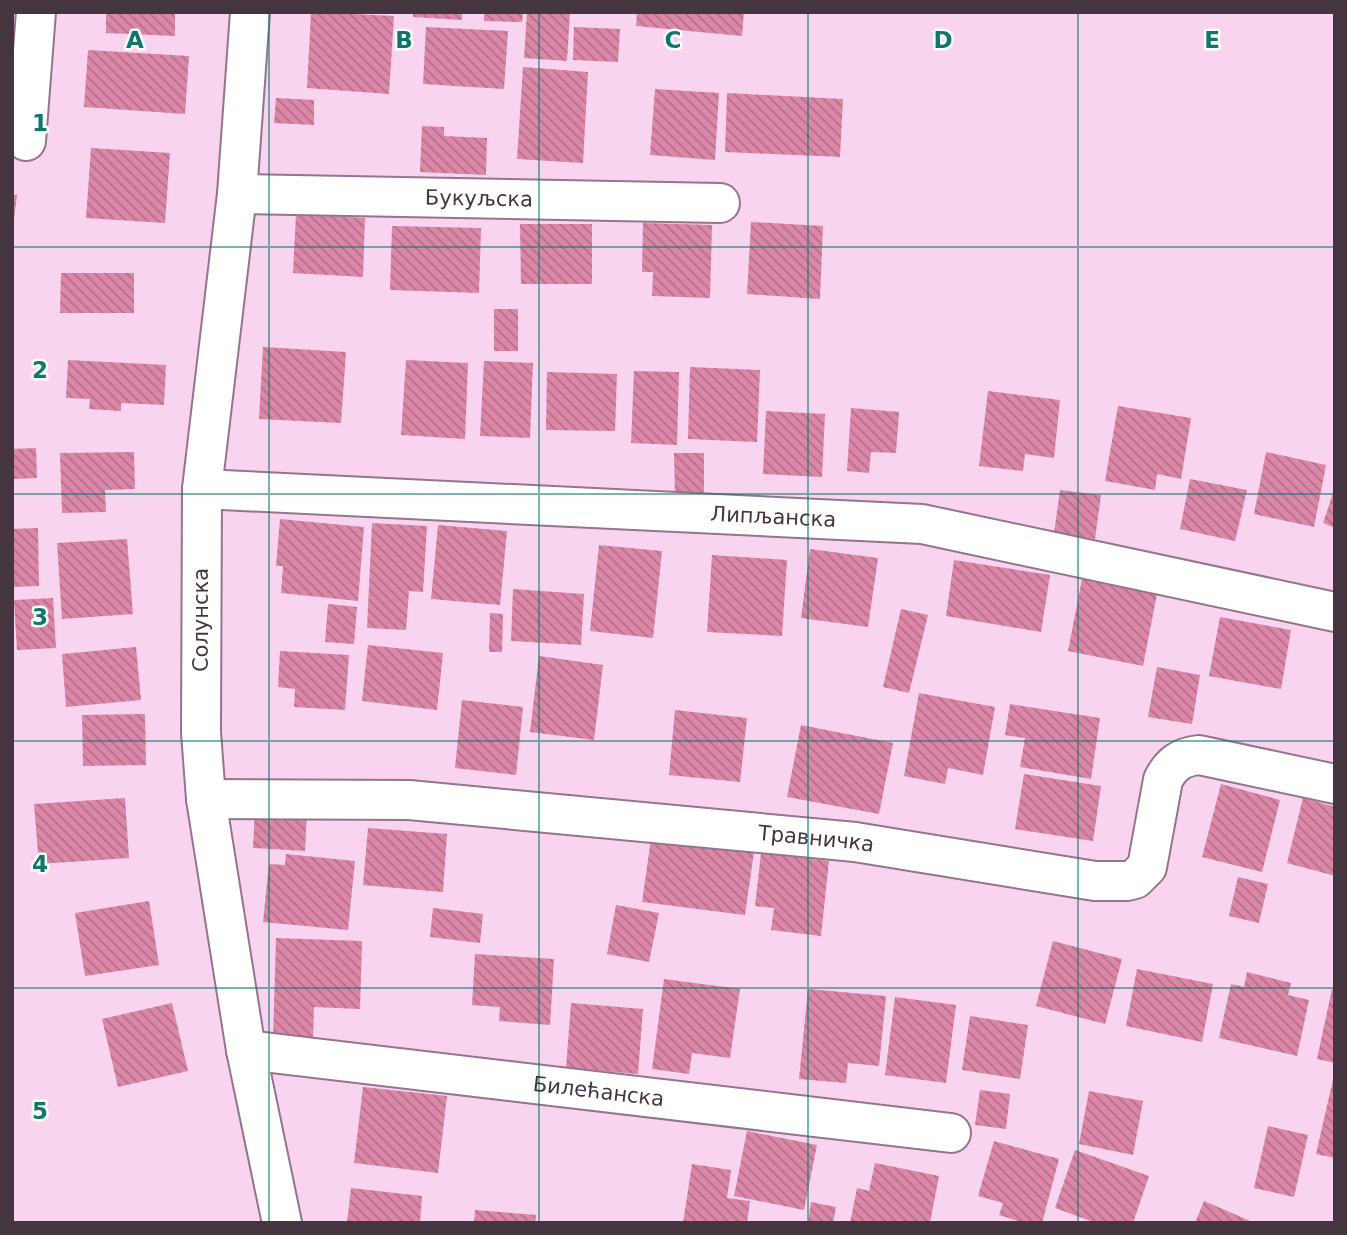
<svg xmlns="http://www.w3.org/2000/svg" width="1347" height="1235" font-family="'DejaVu Sans',sans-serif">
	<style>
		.building { fill: url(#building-back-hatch) }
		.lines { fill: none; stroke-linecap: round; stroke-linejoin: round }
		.minor-casing { stroke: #95748d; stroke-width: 42 }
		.minor { stroke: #fff; stroke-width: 38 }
		.grid { fill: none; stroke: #0f766e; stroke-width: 2; stroke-opacity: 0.55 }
		.labels { text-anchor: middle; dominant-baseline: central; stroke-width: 5; stroke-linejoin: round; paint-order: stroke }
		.street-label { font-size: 21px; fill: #443540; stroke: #fff }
		.grid-label { font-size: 23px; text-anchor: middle; font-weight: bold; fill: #0f766e; stroke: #fff; stroke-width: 5; stroke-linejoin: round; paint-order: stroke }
	</style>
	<defs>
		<pattern id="building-back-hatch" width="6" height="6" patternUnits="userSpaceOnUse" patternTransform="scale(1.75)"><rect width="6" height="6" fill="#dc87a8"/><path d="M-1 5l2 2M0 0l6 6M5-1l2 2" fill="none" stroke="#b46f8a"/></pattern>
	</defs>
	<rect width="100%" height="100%" fill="#f9d4ef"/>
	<!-- building -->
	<g class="building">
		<polygon points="106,12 175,12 175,36 106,33"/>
		<polygon points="311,12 394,16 389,94 307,88"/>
		<polygon points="413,12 462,12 462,20 413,17"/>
		<polygon points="484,12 523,12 522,22 484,21"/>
		<polygon points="527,12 570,12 567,61 524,58"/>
		<polygon points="637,12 744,12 742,36 636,26"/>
		<polygon points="426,27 508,31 504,89 423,84"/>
		<polygon points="574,27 620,29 618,62 573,60"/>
		<polygon points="88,50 189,56 185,114 84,107"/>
		<polygon points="523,67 588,72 583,163 517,159"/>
		<polygon points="655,89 719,93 715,160 650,155"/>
		<polygon points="727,93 843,99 840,157 725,152"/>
		<polygon points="276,98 314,100 314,125 274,123"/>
		<polygon points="422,126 444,127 444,136 487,138 486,175 420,172"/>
		<polygon points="91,148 170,153 165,223 86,218"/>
		<polygon points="12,195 17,195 14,219 12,219"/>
		<polygon points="296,214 365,218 363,277 293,273"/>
		<polygon points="751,222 823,226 820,299 747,294"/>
		<polygon points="643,223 712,225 710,298 652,296 653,272 642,272"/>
		<polygon points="520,224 592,224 592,284 521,284"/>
		<polygon points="392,226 481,228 479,293 390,290"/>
		<polygon points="61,273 134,273 134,313 60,313"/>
		<rect x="494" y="309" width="24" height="42"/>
		<polygon points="263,347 346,352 341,423 259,419"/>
		<polygon points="68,360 166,365 164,405 121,403 121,411 89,409 90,399 66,398"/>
		<polygon points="406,360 468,363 465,439 401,435"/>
		<polygon points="484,361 533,363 530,438 480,436"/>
		<polygon points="690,367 760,370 757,442 688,439"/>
		<polygon points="634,371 679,372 677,445 631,443"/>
		<polygon points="547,372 617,374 615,431 546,430"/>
		<polygon points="988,391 1060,400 1054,458 1025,454 1023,471 979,466"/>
		<polygon points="1118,406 1191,418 1181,479 1157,474 1155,490 1105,481"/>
		<polygon points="851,408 899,412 896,453 871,452 869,473 847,471"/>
		<polygon points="766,411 825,414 822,477 763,474"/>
		<polygon points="36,448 37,478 12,479 12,449"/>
		<polygon points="134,452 135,489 105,490 106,512 62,513 60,453"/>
		<polygon points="1266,452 1326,465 1314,527 1254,514"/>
		<polygon points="674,453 704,453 704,497 675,497"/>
		<polygon points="1190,479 1247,490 1235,541 1180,529"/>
		<polygon points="1060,490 1101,495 1095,539 1054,533"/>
		<polygon points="1334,490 1335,490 1335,528 1323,523"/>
		<polygon points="280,519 364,527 358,601 281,593 283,566 276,566"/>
		<polygon points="372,523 427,526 423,592 409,591 406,630 367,628"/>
		<polygon points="438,525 507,531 500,605 431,599"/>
		<polygon points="38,528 39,586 12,587 12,529"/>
		<polygon points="127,539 133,614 62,619 57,543"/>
		<polygon points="599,545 662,551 653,638 590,631"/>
		<polygon points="810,549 878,558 868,627 801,618"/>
		<polygon points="712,555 787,560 782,636 707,632"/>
		<polygon points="954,560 1050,575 1041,632 946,616"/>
		<polygon points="1082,579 1157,594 1143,666 1068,651"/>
		<polygon points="513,589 584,594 581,645 511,641"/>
		<polygon points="53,598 56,648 17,650 14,600"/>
		<polygon points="328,604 357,607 354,644 325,642"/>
		<polygon points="901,609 928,615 909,693 883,687"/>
		<polygon points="490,613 503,614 502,652 489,652"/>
		<polygon points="1220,617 1291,630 1281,689 1209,676"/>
		<polygon points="368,645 443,653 437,710 362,701"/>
		<polygon points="136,647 141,700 66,707 62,654"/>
		<polygon points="280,651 349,655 345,710 294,707 295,689 278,687"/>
		<polygon points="539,656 603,665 594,740 530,732"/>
		<polygon points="1157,667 1200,675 1192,724 1148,717"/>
		<polygon points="919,693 995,707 983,775 948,768 945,784 904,776"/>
		<polygon points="462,700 523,707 516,775 455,768"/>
		<polygon points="1010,704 1100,718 1091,779 1020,767 1025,738 1005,735"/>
		<polygon points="675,710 747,718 740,782 669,775"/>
		<polygon points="145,714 146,765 83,766 82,715"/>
		<polygon points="801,725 893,743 879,814 787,797"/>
		<polygon points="1024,774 1101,786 1093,841 1015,829"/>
		<polygon points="1221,784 1280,800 1262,872 1202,857"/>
		<polygon points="125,798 129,858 39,864 34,804"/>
		<polygon points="1303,798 1335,807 1335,876 1287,863"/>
		<polygon points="255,810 307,813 305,851 253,848"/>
		<polygon points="368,828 447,834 443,892 363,885"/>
		<polygon points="651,839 754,852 745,915 642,902"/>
		<polygon points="761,853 829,861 821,936 771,930 774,908 755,906"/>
		<polygon points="286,854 355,861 348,930 263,922 269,864 285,865"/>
		<polygon points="1238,877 1268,884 1259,923 1229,916"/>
		<polygon points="149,901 159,965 85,976 75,913"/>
		<polygon points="616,905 659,913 649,962 607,954"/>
		<polygon points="433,908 483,914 480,943 430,937"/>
		<polygon points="276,938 362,941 360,1009 314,1007 313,1042 273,1040"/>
		<polygon points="1053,941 1122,959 1105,1024 1036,1006"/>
		<polygon points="475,954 554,959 550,1025 499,1021 500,1007 472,1005"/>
		<polygon points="1137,969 1213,984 1202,1042 1126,1026"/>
		<polygon points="1247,972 1291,983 1288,995 1309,1000 1297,1056 1219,1038 1231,984 1244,987"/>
		<polygon points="664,979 740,989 730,1058 692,1053 689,1074 652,1069"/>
		<polygon points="808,989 886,996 879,1066 848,1063 846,1083 799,1079"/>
		<polygon points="1332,989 1335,990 1335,1063 1317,1059"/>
		<polygon points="895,997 956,1005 946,1083 885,1075"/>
		<polygon points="172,1003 188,1071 118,1087 102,1019"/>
		<polygon points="571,1003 643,1009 638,1074 566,1068"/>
		<polygon points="970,1016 1028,1025 1020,1079 962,1070"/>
		<polygon points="1334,1075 1335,1075 1335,1158 1316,1154"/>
		<polygon points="363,1087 447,1096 438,1173 354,1163"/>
		<polygon points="980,1090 1010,1094 1006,1129 975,1125"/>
		<polygon points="1089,1091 1143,1101 1133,1155 1079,1144"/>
		<polygon points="1268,1126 1308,1135 1294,1197 1254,1188"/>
		<polygon points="747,1131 817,1145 804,1210 734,1196"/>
		<polygon points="994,1141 1059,1159 1042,1223 1024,1223 999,1215 1003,1203 978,1196"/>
		<polygon points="1075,1150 1149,1176 1133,1223 1096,1223 1055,1208"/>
		<polygon points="875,1163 939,1176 930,1223 850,1223 857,1188 869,1191"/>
		<polygon points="692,1164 731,1170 727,1198 750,1201 747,1223 683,1223"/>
		<polygon points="351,1188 422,1196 420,1223 347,1223"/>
		<polygon points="1204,1201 1255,1223 1195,1223"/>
		<polygon points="811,1202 836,1207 833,1223 808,1223"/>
		<polygon points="475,1210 536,1215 535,1223 474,1223"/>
	</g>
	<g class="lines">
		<!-- minor casing -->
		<g class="minor-casing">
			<g id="minor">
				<polyline points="250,12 237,194 202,489 201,732 206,799 246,1050 282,1223"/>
				<polyline points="26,141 36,12"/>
				<path id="s1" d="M237,194L720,203"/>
				<path id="s2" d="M202,489L922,524L1335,612"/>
				<path id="s3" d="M206,799L409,800L855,842L1095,881H1127L1135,879L1147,867L1163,780C1171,764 1181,757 1199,755L1335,784"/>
				<path id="s4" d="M246,1050L951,1133"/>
			</g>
		</g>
		<!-- minor -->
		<use href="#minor" class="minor"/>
	</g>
	<!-- grid -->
	<path class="grid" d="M269,12V1223M539,12V1223M808,12V1223M1078,12V1223M12,247H1335M12,494H1335M12,741H1335M12,988H1335"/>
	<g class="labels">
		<!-- street labels -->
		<g class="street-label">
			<text stroke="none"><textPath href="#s1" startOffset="242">Букуљска</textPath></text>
			<text stroke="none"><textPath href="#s2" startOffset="572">Липљанска</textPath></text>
			<text transform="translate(201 620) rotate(-90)">Солунска</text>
			<text stroke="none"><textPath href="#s3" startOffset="612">Травничка</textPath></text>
			<text stroke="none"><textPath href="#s4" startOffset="355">Билећанска</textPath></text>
		</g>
	</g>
	<g class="grid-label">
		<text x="135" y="48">A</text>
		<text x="404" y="48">B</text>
		<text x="673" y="48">C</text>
		<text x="943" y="48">D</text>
		<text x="1212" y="48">E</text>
		<text x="40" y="131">1</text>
		<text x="40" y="378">2</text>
		<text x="40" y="625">3</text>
		<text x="40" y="872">4</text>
		<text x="40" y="1119">5</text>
	</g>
	<!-- border -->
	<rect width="1347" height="1235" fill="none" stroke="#443540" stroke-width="28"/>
</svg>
